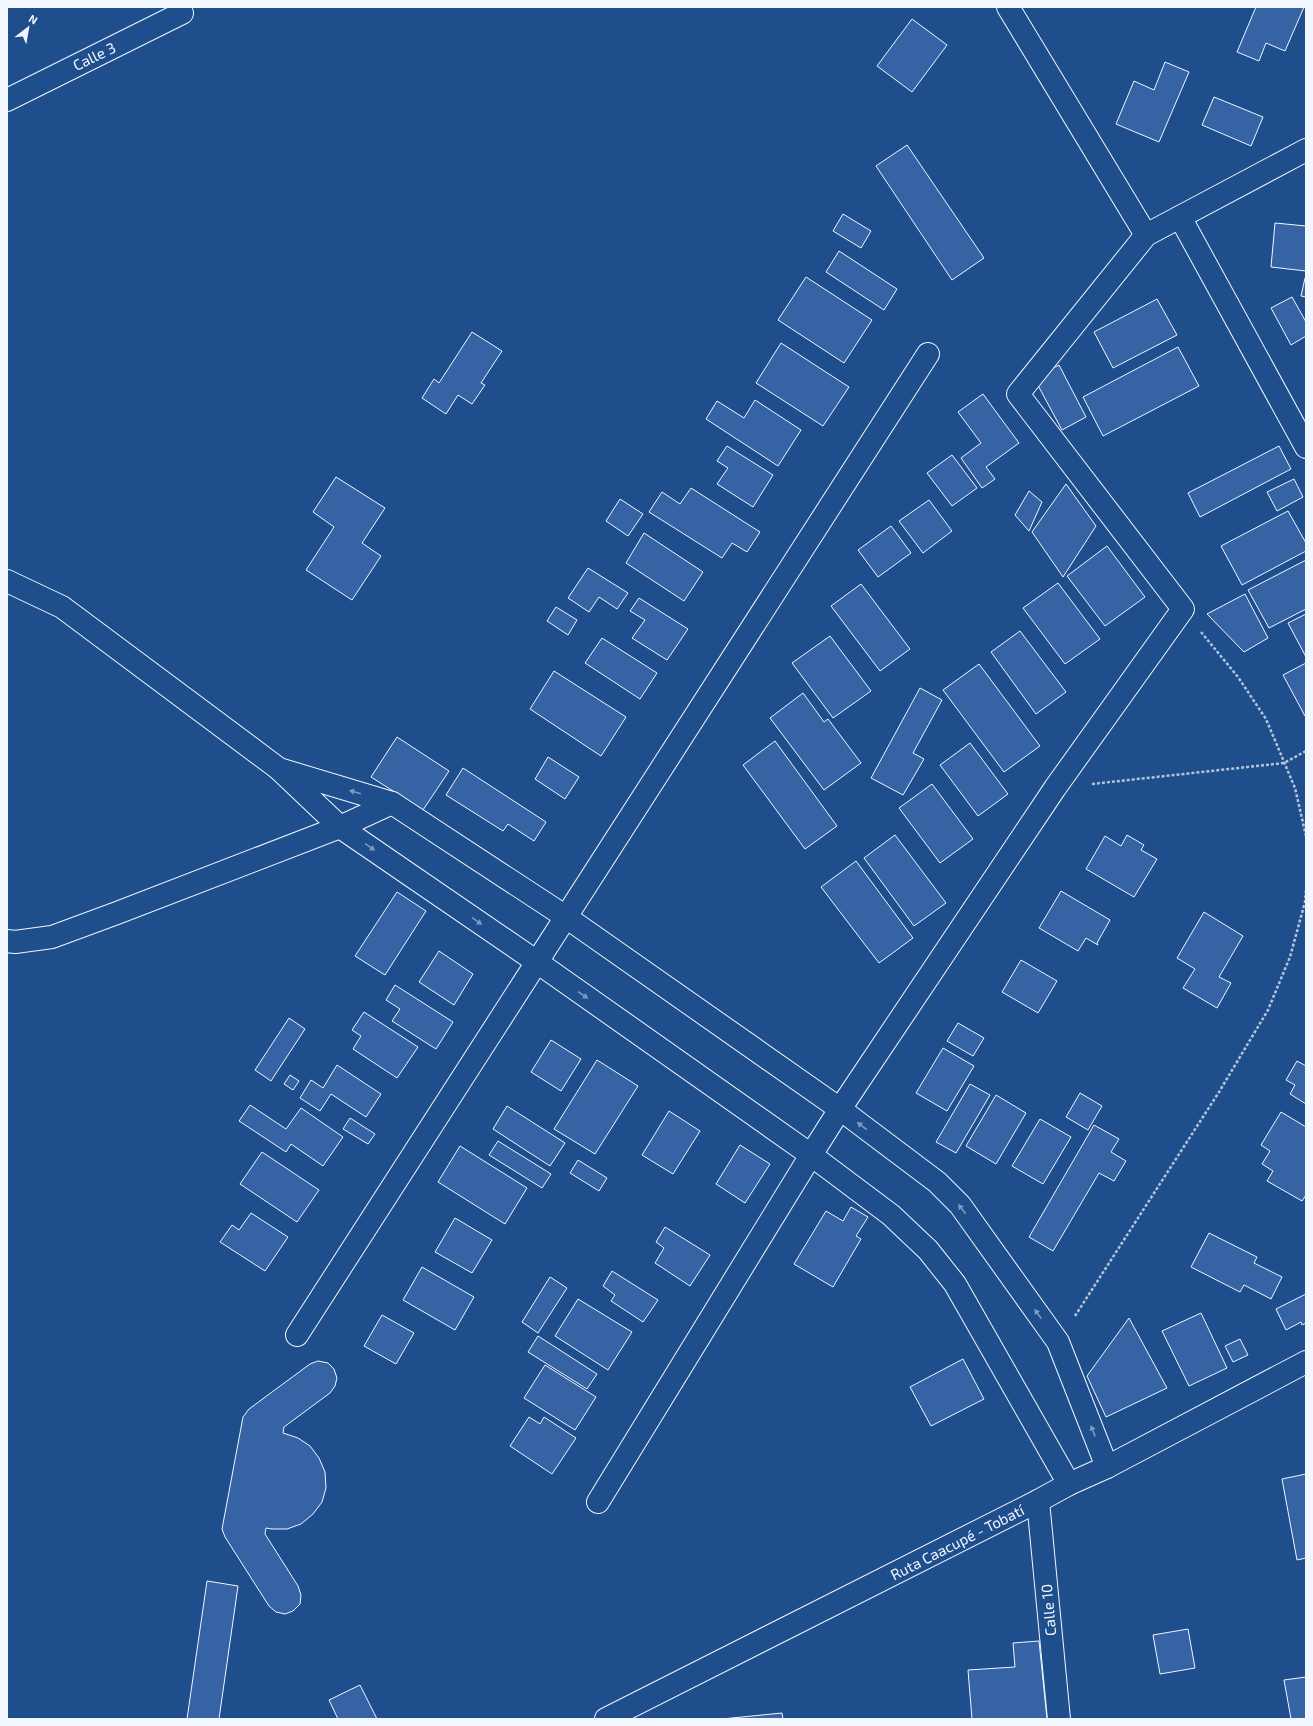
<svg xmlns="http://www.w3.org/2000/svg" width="1313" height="1726" font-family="'Exo 2',sans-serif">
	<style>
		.building { fill: #3563a3; stroke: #f2f6ff }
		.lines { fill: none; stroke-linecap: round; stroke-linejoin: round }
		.minor-casing { stroke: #f2f6ff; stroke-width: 24 }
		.primary-casing { stroke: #f2f6ff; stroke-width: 24 }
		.path { stroke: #b3c4dc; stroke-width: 2.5; stroke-dasharray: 3 2; stroke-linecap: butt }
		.minor { stroke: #1f4e8c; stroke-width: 22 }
		.primary { stroke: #1f4e8c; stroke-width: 22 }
		.oneway { fill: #7e9ac0 }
		.labels { text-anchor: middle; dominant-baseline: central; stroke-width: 3; stroke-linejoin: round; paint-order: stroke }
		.street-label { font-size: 15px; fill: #f2f6ff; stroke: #1f4e8c }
	</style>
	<rect width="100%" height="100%" fill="#1f4e8c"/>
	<!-- building -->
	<g class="building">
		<polygon points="1256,7 1304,7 1285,51 1266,43 1259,61 1237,52"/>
		<polygon points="912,19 947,45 912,92 877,66"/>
		<polygon points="1165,62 1189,72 1159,142 1116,124 1134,81 1154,90"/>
		<polygon points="1214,97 1263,117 1251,146 1202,125"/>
		<polygon points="907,145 984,258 952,280 876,166"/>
		<polygon points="843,214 871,231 861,248 833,231"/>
		<polygon points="1275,223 1306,226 1306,271 1271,267"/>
		<polygon points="839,251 897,289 884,310 826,272"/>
		<polygon points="806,277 872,320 844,363 778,320"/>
		<polygon points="1305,278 1306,278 1306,297 1301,296"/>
		<polygon points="1292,297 1306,322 1306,336 1291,345 1271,308"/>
		<polygon points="1157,299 1177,335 1113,368 1094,332"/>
		<polygon points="472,332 502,351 481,383 485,385 472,404 458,395 446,414 422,398 434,379 439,383"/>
		<polygon points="781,343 849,387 823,426 756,383"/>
		<polygon points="1178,347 1199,386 1103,436 1083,397"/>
		<polygon points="1059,365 1086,417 1062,430 1034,378"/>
		<polygon points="983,394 1019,443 986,467 995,479 982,488 961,458 981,443 958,412"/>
		<polygon points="755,400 801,430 778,466 706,419 717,401 744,418"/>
		<polygon points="727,446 773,475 753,507 717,484 728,468 717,461"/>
		<polygon points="1279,446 1291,469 1200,517 1188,493"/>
		<polygon points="952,455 977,488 952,506 927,473"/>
		<polygon points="336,477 385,508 362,543 381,556 352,600 306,570 334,527 313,512"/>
		<polygon points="1294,479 1303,497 1277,511 1267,492"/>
		<polygon points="1066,484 1096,526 1063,577 1032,532"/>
		<polygon points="691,488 760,532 747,552 732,543 722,558 649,512 662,492 680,504"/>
		<polygon points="1029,491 1042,502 1029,531 1015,515"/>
		<polygon points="620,499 643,514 628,536 606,521"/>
		<polygon points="929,500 952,531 923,553 899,521"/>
		<polygon points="1288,511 1306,543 1306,551 1242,585 1221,546"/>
		<polygon points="891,526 911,553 878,577 858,550"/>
		<polygon points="644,533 703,572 684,601 626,563"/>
		<polygon points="1107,546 1145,597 1105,626 1067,576"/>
		<polygon points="1306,560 1306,609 1269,628 1248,590"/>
		<polygon points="588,568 628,593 617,609 599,597 589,612 568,598"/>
		<polygon points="1058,583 1100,639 1065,664 1023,608"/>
		<polygon points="861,584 910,649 880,671 831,606"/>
		<polygon points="1245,594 1268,638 1244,652 1207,614"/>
		<polygon points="639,598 688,629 667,660 632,638 645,620 630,611"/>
		<polygon points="556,607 577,620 568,635 547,621"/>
		<polygon points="1306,614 1306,657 1288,623"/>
		<polygon points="1020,631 1066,692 1036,714 991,652"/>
		<polygon points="830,636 871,691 833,718 792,663"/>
		<polygon points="602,638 657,673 640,699 585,663"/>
		<polygon points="1306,663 1306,715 1305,716 1283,675"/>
		<polygon points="979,664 1040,746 1004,772 943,690"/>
		<polygon points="554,671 626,717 601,756 530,709"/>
		<polygon points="920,688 942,700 913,753 924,759 903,795 871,778"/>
		<polygon points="803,693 824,722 828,719 861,763 824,790 770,718"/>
		<polygon points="397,737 449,771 423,810 371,777"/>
		<polygon points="775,741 837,826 805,849 743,765"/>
		<polygon points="970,743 1008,794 978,816 940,765"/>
		<polygon points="548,757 579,777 565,799 535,779"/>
		<polygon points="463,768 546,822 534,841 508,824 503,831 446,795"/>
		<polygon points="932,784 973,839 940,863 899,808"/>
		<polygon points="895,835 946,903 914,926 864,858"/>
		<polygon points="1127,835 1144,845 1141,850 1157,859 1134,897 1086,869 1105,836 1121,846"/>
		<polygon points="856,861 913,938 879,963 821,887"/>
		<polygon points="1061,891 1110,920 1097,943 1098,945 1086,938 1078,951 1039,928"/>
		<polygon points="397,892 426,911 385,975 355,956"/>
		<polygon points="1204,912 1243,936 1219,977 1231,983 1217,1008 1183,988 1195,969 1177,958"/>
		<polygon points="439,951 473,974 454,1005 419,982"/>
		<polygon points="1021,960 1057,981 1038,1013 1002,992"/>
		<polygon points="395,985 453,1022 436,1049 392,1021 400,1009 386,1000"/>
		<polygon points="364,1012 418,1047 397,1078 353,1049 361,1036 352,1030"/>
		<polygon points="289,1018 305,1029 271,1081 255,1070"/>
		<polygon points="958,1023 984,1038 973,1056 947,1041"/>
		<polygon points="551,1040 581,1059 561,1091 531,1072"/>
		<polygon points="943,1048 974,1066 947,1111 916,1093"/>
		<polygon points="597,1060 638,1086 595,1154 554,1129"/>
		<polygon points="1297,1061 1306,1066 1306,1104 1290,1094 1295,1085 1286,1080"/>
		<polygon points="337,1065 381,1094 366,1117 331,1094 320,1111 300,1098 311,1080 323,1088"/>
		<polygon points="290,1075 299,1081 293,1090 284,1084"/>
		<polygon points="970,1084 990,1095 956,1153 936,1142"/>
		<polygon points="1080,1093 1102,1106 1088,1130 1066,1117"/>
		<polygon points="996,1095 1026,1113 996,1164 966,1146"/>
		<polygon points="250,1105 286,1129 301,1108 343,1137 323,1166 291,1144 286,1152 239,1121"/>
		<polygon points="507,1106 565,1143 550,1166 493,1129"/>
		<polygon points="669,1111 700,1131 673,1174 642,1155"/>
		<polygon points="1281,1112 1306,1127 1306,1195 1302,1201 1267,1181 1273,1171 1262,1164 1270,1151 1261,1145"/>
		<polygon points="350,1118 375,1134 368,1144 343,1129"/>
		<polygon points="1040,1119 1071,1137 1043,1184 1012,1166"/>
		<polygon points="1094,1125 1119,1139 1111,1152 1126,1161 1114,1181 1099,1173 1053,1251 1029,1237"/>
		<polygon points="498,1141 551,1174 542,1188 489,1155"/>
		<polygon points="740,1145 770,1164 745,1203 716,1184"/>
		<polygon points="460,1146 527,1188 505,1224 438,1182"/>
		<polygon points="262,1152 319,1190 297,1222 240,1184"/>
		<polygon points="578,1160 607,1178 599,1191 570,1173"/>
		<polygon points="851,1207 868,1217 856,1236 861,1239 833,1287 794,1264 826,1211 843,1221"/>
		<polygon points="251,1213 288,1237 265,1271 220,1242 232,1225 239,1230"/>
		<polygon points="455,1218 492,1240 472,1273 435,1252"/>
		<polygon points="665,1227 710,1255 690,1286 655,1263 664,1248 656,1242"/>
		<polygon points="1209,1233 1257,1257 1254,1263 1282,1277 1271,1299 1244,1285 1240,1292 1191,1267"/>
		<polygon points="422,1267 474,1297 455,1330 403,1300"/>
		<polygon points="612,1271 658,1300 643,1322 611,1301 615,1295 603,1286"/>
		<polygon points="550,1277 567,1288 538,1333 522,1322"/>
		<polygon points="1306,1294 1306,1323 1302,1325 1301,1322 1286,1330 1276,1309"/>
		<polygon points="578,1299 632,1332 608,1370 555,1336"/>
		<polygon points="1201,1313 1227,1368 1189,1386 1162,1331"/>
		<polygon points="382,1315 414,1333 396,1364 364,1346"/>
		<polygon points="1129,1318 1167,1388 1106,1417 1087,1376"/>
		<polygon points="538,1336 597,1374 587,1389 528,1352"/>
		<polygon points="1240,1339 1248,1355 1233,1362 1225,1346"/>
		<polygon points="963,1359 984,1399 931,1426 910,1387"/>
		<polygon points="318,1361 328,1363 334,1369 337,1378 335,1386 330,1393 284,1427 283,1433 298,1438 310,1446 319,1458 325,1472 326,1488 322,1502 313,1514 301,1524 287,1529 272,1529 266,1528 265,1534 298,1586 301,1595 300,1604 293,1611 285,1614 276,1612 269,1606 225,1537 222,1529 243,1417 249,1409 310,1364"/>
		<polygon points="545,1365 596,1397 575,1430 524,1398"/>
		<polygon points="529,1417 540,1424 544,1417 576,1438 552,1474 510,1446"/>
		<polygon points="1306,1474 1306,1558 1297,1560 1282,1479"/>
		<polygon points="207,1581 238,1586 219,1719 187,1719"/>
		<polygon points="1188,1629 1195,1668 1160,1674 1153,1635"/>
		<polygon points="1039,1641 1047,1719 972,1719 968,1670 1015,1667 1013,1643"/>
		<polygon points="1306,1677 1306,1719 1291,1719 1284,1680"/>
		<polygon points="360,1685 377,1719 338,1719 329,1700"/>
		<polygon points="782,1713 783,1719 722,1719"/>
	</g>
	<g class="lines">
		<!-- minor casing -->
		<g class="minor-casing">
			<g id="minor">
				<polyline points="1008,7 1146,235"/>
				<polyline points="7,100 182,13"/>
				<polyline points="1180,217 1306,447"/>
				<polyline points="7,581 62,607 279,769"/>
				<polyline points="7,941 15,942 52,937 117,913 340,827 392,803"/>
				<polyline points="297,1335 928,354"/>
				<polyline points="1069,1484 955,1284 928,1250 891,1215 811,1155 537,962 340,827 279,769 392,803 566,917 840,1109 937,1182 960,1205 1058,1342 1107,1467"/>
				<polyline points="1038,1501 1059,1719"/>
				<polyline points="598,1502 811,1155 840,1109 1055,788 1183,609 1018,394 1146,235 1306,150"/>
			</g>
		</g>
		<!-- primary casing -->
		<g class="primary-casing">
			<polyline id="primary" points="606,1719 1038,1501 1069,1484 1107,1467 1306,1362"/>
		</g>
		<!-- path -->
		<g class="path">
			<polyline points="1201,632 1238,677 1266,719 1295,788 1306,836"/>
			<polyline points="1092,784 1284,763 1306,751"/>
			<polyline points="1075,1316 1219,1092 1268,1010 1290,957 1305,902 1306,890"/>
		</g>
		<!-- minor -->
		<use href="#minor" class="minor"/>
		<!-- primary -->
		<use href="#primary" class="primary"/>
	</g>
	<!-- one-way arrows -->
	<defs><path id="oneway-solid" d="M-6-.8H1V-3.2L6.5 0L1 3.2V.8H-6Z"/></defs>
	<g class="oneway">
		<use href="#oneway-solid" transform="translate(355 792) rotate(-164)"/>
		<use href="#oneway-solid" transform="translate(370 847) rotate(35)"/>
		<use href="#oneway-solid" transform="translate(477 921) rotate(35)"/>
		<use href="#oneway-solid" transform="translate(583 995) rotate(35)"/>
		<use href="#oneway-solid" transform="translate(862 1126) rotate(-143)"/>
		<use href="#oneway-solid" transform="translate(962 1209) rotate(-128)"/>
		<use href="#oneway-solid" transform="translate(1038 1314) rotate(-125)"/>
		<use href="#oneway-solid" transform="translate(1093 1431) rotate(-112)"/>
	</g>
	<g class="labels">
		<!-- street labels -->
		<g class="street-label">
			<text transform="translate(94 56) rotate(-26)">Calle 3</text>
			<text transform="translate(957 1542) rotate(-27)">Ruta Caacupé - Tobatí</text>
			<text transform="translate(1048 1610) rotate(-95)">Calle 10</text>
		</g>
	</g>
	<!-- border -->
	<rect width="1313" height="1726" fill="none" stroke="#f2f6ff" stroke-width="16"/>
	<!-- north arrow -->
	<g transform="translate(28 28) rotate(31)" stroke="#1f4e8c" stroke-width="3" paint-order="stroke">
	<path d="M0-3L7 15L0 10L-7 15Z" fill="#f2f6ff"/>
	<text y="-6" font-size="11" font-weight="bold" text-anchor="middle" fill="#f2f6ff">N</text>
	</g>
</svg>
